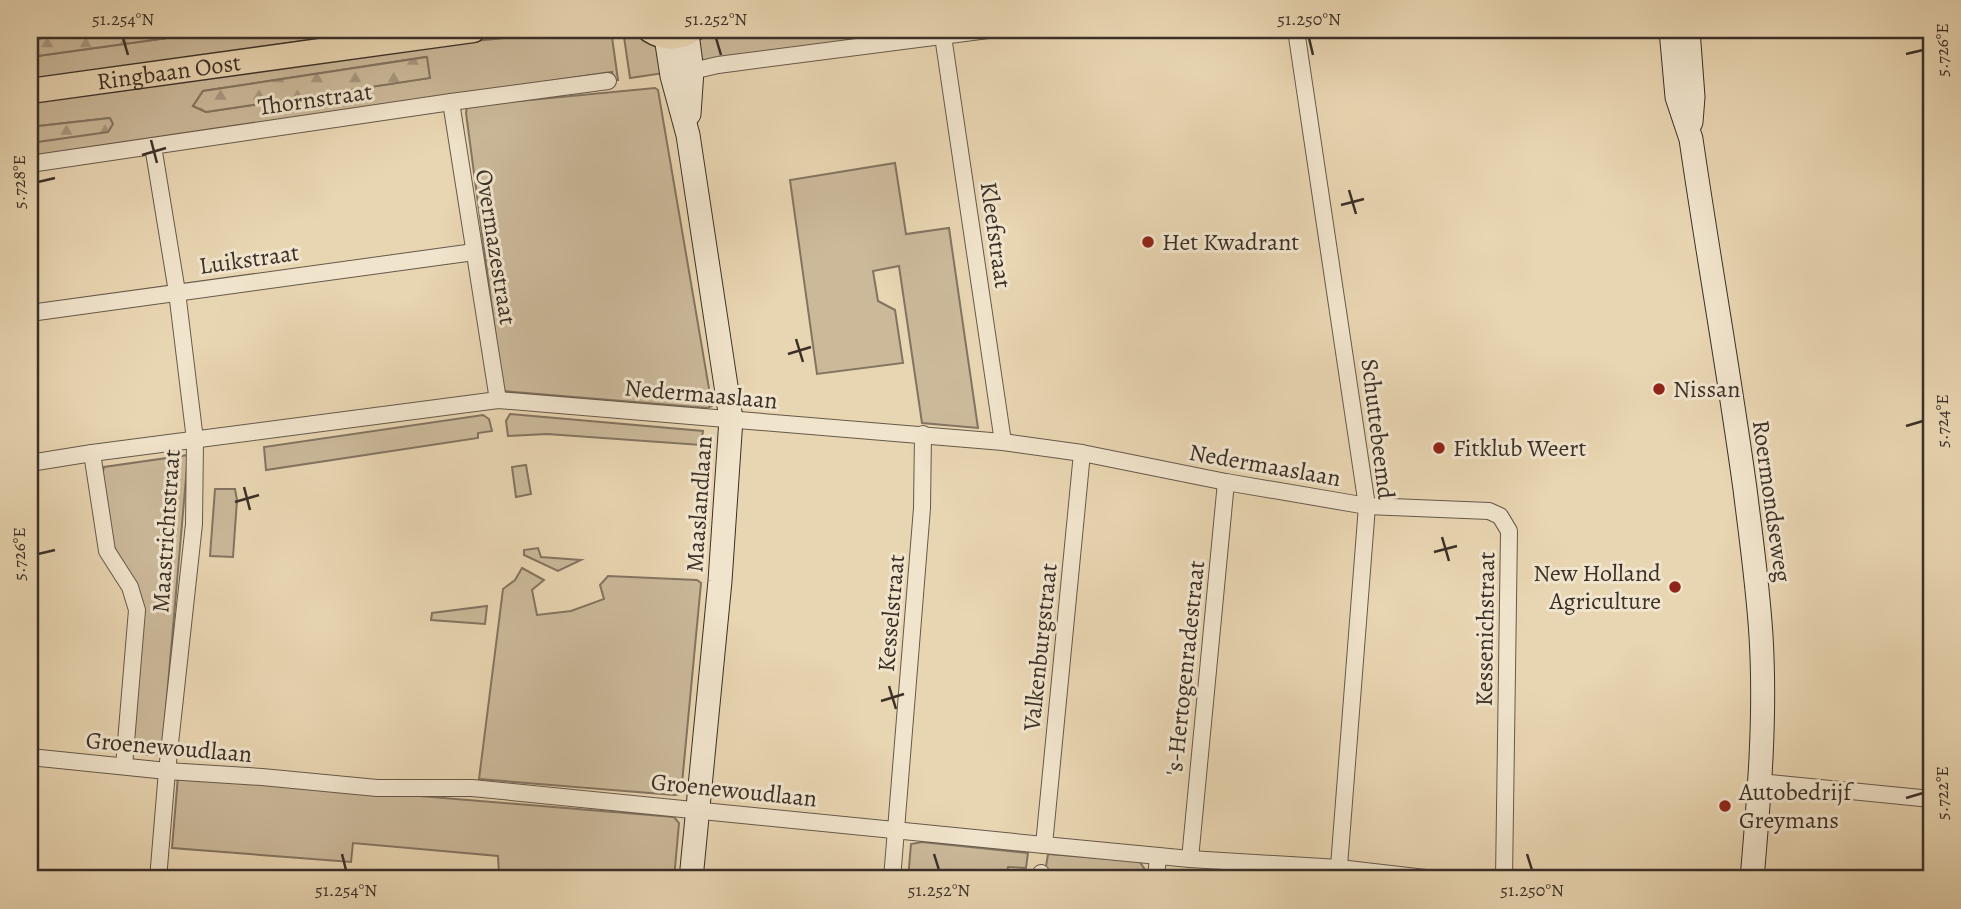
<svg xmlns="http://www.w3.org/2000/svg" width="1961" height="909" font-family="Alegreya,serif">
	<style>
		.grass { fill: #cbb99a; stroke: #837461; stroke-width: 2; fill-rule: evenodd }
		.forest { fill: url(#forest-firs); stroke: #837461; stroke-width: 2 }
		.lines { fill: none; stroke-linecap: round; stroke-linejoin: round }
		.street-casing { stroke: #66594a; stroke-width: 18 }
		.secondary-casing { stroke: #3b3028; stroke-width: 25 }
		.primary-casing { stroke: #3b3028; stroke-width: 27 }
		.street { stroke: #f0e4cc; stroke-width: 16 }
		.secondary { stroke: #f0e4cc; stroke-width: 23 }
		.primary { stroke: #e8d5b1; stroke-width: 24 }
		.ticks { fill: none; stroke: #3b3028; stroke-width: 2.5 }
		.poi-dot { fill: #8f2418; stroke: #f0e4cc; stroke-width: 2.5 }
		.labels { text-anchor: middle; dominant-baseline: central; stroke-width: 6; stroke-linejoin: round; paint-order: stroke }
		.street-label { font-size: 24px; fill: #3b3028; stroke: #f0e4cc }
		.poi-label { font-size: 24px; fill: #3b3028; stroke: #f0e4cc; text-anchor: start }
		.neatline { fill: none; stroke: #3b3028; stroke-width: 2.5 }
		.ticks-label { font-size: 18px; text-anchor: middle; fill: #3b3028 }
	</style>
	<defs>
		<pattern id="forest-firs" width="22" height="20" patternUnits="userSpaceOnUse" patternTransform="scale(1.75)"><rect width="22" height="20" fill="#cbb99a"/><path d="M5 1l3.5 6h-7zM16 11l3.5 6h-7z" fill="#a6977e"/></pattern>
	</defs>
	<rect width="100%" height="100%" fill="#e8d5b1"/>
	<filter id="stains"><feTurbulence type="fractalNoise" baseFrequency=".00286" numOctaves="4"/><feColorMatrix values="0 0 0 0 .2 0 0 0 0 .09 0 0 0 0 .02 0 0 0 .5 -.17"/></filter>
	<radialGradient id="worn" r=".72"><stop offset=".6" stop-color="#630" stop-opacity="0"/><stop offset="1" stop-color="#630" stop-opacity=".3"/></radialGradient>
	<!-- grass -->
	<g class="grass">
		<polygon points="225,30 377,30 30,81 30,57"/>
		<path d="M589,30H611L618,80H613L612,72L30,158V143L47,139L109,118L30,127V100L443,44ZM426,57L429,78L206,112L193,106L203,91Z"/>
		<polygon points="623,30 636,30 659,49 664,73 630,78"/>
		<polygon points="704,30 915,30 706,62 699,59 698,42"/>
		<polygon points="655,88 658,90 712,406 707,408 503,391 466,113 467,106"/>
		<polygon points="895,163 906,234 949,228 978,428 922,423 899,266 873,271 878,301 895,310 903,363 817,374 790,180"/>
		<polygon points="510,414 703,431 701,445 547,434 508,436 506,421"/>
		<polygon points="483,415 489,419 492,431 478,433 478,438 266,470 264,447"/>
		<polygon points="188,455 162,754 148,755 134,753 133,744 138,591 112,543 102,474 104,467"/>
		<polygon points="526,465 531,494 516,497 512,467"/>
		<polygon points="215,489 235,489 237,500 233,557 210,556"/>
		<polygon points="538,548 541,557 581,560 558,571 524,555 524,550"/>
		<polygon points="522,568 544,580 532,590 537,615 571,611 604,599 600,585 608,576 697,580 701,583 681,794 674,795 479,779 503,589 515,580"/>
		<polygon points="487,606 485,624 431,620 432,613"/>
		<polygon points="178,776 674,817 679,823 674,879 560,879 499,874 498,856 353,843 351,862 172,848"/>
		<polygon points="922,842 1028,853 1026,868 1008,867 1006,879 908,879 911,844"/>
		<polygon points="1048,854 1139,861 1148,874 1147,879 1044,879"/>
	</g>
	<!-- forest -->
	<g class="forest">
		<polygon points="96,30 225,30 30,57 30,40"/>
		<polygon points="427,57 430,78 206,112 193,106 203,91"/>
		<polygon points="110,118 113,124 108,132 30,143 30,127"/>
	</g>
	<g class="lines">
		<!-- street casing -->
		<g class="street-casing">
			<g id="street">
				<polyline points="1296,30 1367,506 1338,879"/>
				<polyline points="943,36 1003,442"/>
				<polyline points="692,71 718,65 988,30"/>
				<polyline points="451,102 498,400"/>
				<polyline points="153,146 177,292 195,440 194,524 167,771 158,879"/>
				<polyline points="30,164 451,102 608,81"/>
				<polyline points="30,313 474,252"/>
				<polyline points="92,453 107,551 130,587 137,610 124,766"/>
				<polyline points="30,463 92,453 498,400 1003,442 1082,453 1226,482 1367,506 1489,511 1500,516 1509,531 1504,879"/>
				<polyline points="30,757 167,771 262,777 377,788 472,788 1044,845 1190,859 1339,868 1434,879"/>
				<polyline points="1760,782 1931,799"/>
				<polyline points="1044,845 1082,453"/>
				<polyline points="1190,859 1226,482"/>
				<polyline points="892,879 922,508 923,434"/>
				<polyline points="1040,879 1041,873"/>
				<polyline points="1156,879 1158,856"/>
			</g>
		</g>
		<!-- secondary casing -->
		<g class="secondary-casing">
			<g id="secondary">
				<path d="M1671,30L1677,97L1691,139C1708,256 1729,372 1745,489C1751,538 1758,587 1761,636C1766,718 1759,798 1752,879"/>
				<polyline points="1688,30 1693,97 1691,122"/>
				<polyline points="687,34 692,71 689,114"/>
				<polyline points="666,37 672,76 688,135 731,419 720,581 691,879"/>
			</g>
		</g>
		<!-- primary casing -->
		<g class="primary-casing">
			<g id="primary">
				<path d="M650,30C664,39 679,39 692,30"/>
				<path id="s1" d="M30,91L473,30"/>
			</g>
		</g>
		<!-- street -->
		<use href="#street" class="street"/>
		<!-- secondary -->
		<use href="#secondary" class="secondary"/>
		<!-- primary -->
		<use href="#primary" class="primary"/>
	</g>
	<!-- ticks -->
	<path class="ticks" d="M123,38L128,55M716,38L721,55M1309,38L1313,55M1906,54L1923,50M151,140L157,163M142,155L166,148M38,182L55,178M1349,190L1356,214M1341,205L1364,199M796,339L803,362M788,354L811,347M1906,426L1923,421M244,487L250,510M235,502L259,495M1442,537L1449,561M1434,552L1457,546M38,554L55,550M889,686L896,709M881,701L904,694M1906,798L1923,793M342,854L346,870M934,854L939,870M1527,854L1532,870"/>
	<!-- markers -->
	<g class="poi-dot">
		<circle cx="1148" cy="242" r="7"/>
		<circle cx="1659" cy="389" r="7"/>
		<circle cx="1439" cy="448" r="7"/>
		<circle cx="1675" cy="587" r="7"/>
		<circle cx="1725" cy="806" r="7"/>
	</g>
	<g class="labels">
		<!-- street labels -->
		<g class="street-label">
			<text stroke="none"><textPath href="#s1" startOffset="140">Ringbaan Oost</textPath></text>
			<text transform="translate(315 99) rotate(-8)">Thornstraat</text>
			<text transform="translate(996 235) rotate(82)">Kleefstraat</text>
			<text transform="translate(496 247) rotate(81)">Overmazestraat</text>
			<text transform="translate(249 259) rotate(-8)">Luikstraat</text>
			<text transform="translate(701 394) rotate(5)">Nedermaaslaan</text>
			<text transform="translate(1378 429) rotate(83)">Schuttebeemd</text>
			<text transform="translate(1265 465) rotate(10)">Nedermaaslaan</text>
			<text transform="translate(1772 501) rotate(82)">Roermondseweg</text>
			<text transform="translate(699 504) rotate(-86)">Maaslandlaan</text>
			<text transform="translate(166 531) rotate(-86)">Maastrichtstraat</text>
			<text transform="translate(891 613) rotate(-85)">Kesselstraat</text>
			<text transform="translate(1485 629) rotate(-89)">Kessenichstraat</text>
			<text transform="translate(1040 647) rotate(-84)">Valkenburgstraat</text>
			<text transform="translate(1185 668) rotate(-84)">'s-Hertogenradestraat</text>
			<text transform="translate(169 747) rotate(5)">Groenewoudlaan</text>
			<text transform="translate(734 790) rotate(6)">Groenewoudlaan</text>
		</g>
		<!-- poi labels -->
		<g class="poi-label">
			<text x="1162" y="242">Het Kwadrant</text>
			<text x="1673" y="389">Nissan</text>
			<text x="1453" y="448">Fitklub Weert</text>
			<text x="1661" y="573" text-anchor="end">New Holland<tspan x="1661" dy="28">Agriculture</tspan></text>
			<text x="1739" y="792">Autobedrijf<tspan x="1739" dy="28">Greymans</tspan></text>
		</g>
	</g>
	<!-- margin -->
	<rect width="1961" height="909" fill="none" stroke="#e8d5b1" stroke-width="77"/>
	<rect x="38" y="38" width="1885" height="832" class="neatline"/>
	<g class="ticks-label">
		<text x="123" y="25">51.254°N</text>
		<text x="716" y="25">51.252°N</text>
		<text x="1309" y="25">51.250°N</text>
		<text transform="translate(1942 50) rotate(-90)" y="6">5.726°E</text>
		<text transform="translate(19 182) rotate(-90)" y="6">5.728°E</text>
		<text transform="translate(1942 421) rotate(-90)" y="6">5.724°E</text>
		<text transform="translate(19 554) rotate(-90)" y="6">5.726°E</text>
		<text transform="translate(1942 793) rotate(-90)" y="6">5.722°E</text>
		<text x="346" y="896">51.254°N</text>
		<text x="939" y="896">51.252°N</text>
		<text x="1532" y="896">51.250°N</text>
	</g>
	<rect width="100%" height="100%" filter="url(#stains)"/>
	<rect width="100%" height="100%" fill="url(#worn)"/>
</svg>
